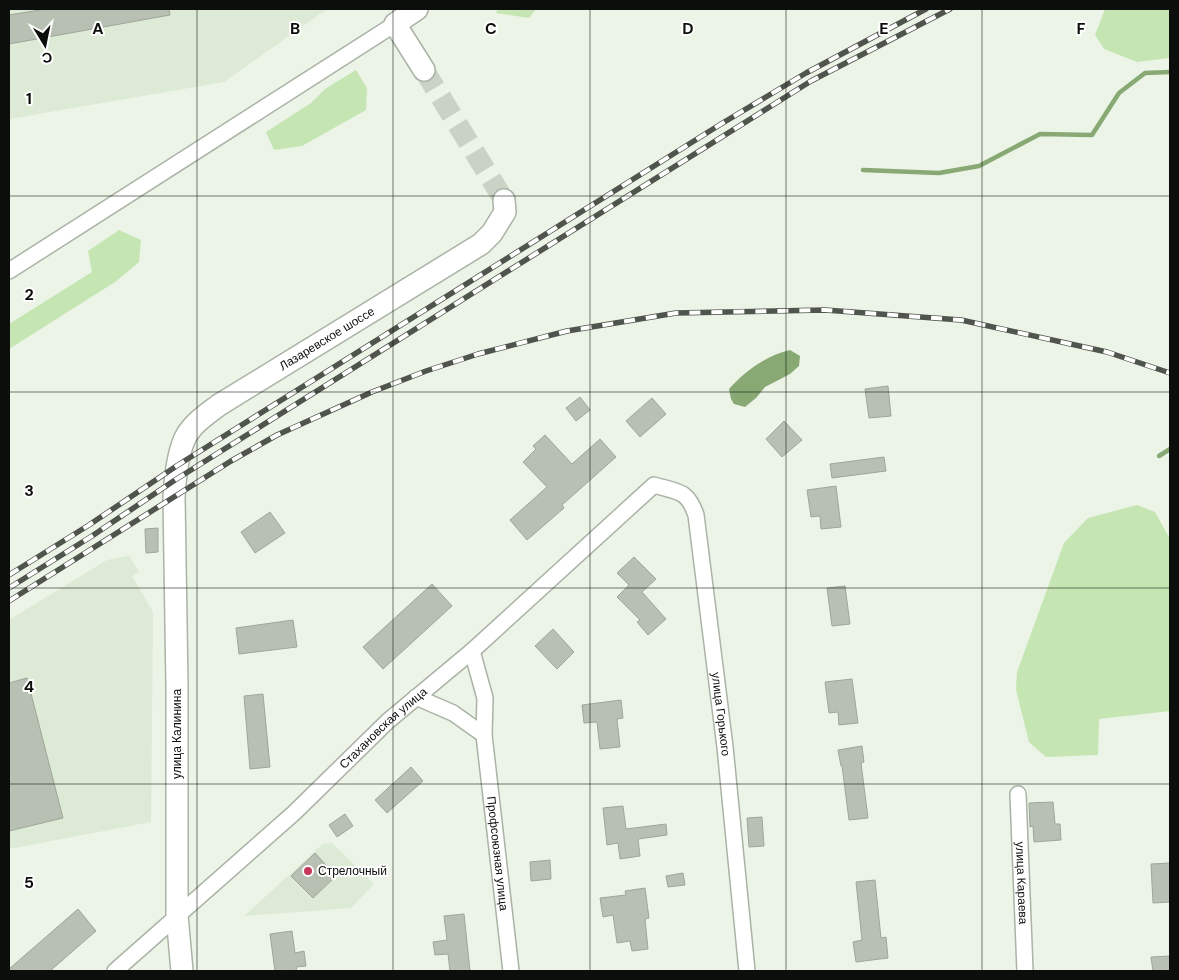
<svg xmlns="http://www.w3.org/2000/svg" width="1179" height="980" font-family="'DM Sans',sans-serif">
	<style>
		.built { fill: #ddead5 }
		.green { fill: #c5e6b2 }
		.water { fill: #88a974 }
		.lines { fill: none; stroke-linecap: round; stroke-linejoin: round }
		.stream { stroke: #88a974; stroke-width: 4.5 }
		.building { fill: #b8c0b3; stroke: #9ea699 }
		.secondary-tunnel { stroke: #c9d2c5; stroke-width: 21; stroke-dasharray: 21 11; stroke-linecap: butt }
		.street-casing { stroke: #aab3a6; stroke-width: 18 }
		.secondary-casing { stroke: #aab3a6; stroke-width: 24 }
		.street { stroke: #fff; stroke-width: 15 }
		.secondary { stroke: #fff; stroke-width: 21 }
		.rail-casing { stroke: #4f544d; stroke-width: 5.5 }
		.rail { stroke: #fff; stroke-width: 4; stroke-dasharray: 11; stroke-linecap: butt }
		.grid { fill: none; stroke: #0b0e0a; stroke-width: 1; stroke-opacity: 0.55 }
		.poi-dot { fill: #c6375c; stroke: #fff; stroke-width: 2 }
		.labels { text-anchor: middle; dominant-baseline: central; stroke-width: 4; stroke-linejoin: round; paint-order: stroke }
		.street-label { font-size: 12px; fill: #0b0e0a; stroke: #fff }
		.poi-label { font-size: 12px; fill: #0b0e0a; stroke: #fff; text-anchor: start }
		.grid-label { font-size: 16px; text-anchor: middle; font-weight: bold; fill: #0b0e0a; stroke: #fff; stroke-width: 4; stroke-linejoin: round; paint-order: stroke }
	</style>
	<rect width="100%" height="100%" fill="#ebf4e6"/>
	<!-- built -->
	<g class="built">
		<polygon points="9,9 327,9 224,82 9,119"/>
		<polygon points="129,556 139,572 132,576 153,612 151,822 9,849 9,620 107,560"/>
		<polygon points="332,843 374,884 351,908 244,916 323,844"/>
	</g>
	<!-- green -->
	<g class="green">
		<polygon points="498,9 536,9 529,18 496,13"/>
		<polygon points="1105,9 1170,9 1170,58 1137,62 1104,49 1095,35"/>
		<polygon points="356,70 367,88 366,110 302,146 274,150 266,132 311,103 325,89"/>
		<polygon points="119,230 141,240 139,262 115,282 9,349 9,324 92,272 88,251"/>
		<polygon points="1137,505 1155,512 1170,539 1170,711 1099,719 1098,755 1046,757 1029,742 1016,690 1017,672 1064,543 1088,518"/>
	</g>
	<!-- water -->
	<path class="water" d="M790,350L800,356L799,366L790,374L765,387L756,398L745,407L734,404L731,399L729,389C745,371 767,355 790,350Z"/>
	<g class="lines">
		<!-- stream -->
		<g class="stream">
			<polyline points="863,170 939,173 979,166 1040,134 1092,135 1119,93 1145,73 1170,72"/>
			<polyline points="1159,456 1170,449"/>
		</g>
	</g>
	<!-- building -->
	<g class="building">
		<polygon points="46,9 169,9 170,15 9,44 9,15"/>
		<polygon points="888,386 891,416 869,418 865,389"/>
		<polygon points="580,397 590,410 576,421 566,408"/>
		<polygon points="652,398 666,414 640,437 626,421"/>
		<polygon points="784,421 802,440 782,457 766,439"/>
		<polygon points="545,435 572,464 600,439 616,457 562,505 564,508 527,540 510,520 547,487 523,462 536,449 533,446"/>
		<polygon points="884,457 886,471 832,478 830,464"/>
		<polygon points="836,486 841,527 821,529 820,516 811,517 807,490"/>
		<polygon points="270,512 285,533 255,553 241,532"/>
		<polygon points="158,528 158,552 146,553 145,529"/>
		<polygon points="634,557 656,579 642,592 666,619 648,635 637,622 640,620 617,597 629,585 617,573"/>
		<polygon points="432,584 452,606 383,669 363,647"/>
		<polygon points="845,586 850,624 832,626 827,588"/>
		<polygon points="293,620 297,647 239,654 236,628"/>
		<polygon points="553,629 574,652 557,669 535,646"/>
		<polygon points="27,678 63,818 9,831 9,683"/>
		<polygon points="852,679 858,723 839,725 838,712 829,713 825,682"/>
		<polygon points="263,694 270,767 250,769 244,696"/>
		<polygon points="621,700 623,718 617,719 620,747 600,749 597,722 584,723 582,705"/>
		<polygon points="862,746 864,762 861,763 868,818 849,820 842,766 841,766 838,750"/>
		<polygon points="411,767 423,781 387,813 375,800"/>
		<polygon points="1053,802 1055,824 1060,824 1061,840 1034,842 1033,826 1030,827 1029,803"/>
		<polygon points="623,806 626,829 666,824 667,835 638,839 640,856 620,859 618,843 607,845 603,808"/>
		<polygon points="345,814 353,826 337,837 329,825"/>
		<polygon points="762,817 764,846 749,847 747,818"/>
		<polygon points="315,853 336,876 313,898 291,876"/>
		<polygon points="550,860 551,879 531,881 530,862"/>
		<polygon points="1170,863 1170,902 1153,903 1151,864"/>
		<polygon points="683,873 685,885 668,887 666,876"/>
		<polygon points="875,880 881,938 886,937 888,958 856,962 853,942 862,940 856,882"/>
		<polygon points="645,888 649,918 645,919 648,949 632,951 630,941 617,943 613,915 603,917 600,898 626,895 625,891"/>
		<polygon points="78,909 96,931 50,971 9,971 9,969"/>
		<polygon points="464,914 470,971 450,971 448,954 435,955 433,942 447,940 444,916"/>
		<polygon points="292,931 295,953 304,951 306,966 296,967 297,971 275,971 270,934"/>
		<polygon points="1170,956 1170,971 1153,971 1151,957"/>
	</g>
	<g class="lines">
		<!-- secondary-tunnel -->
		<polyline class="secondary-tunnel" points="424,70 504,200"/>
		<!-- street casing -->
		<g class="street-casing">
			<g id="street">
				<polyline points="9,271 395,24"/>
				<path id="s1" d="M472,651L485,698L484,735L511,971"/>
				<polyline points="416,697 453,713 484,735"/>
				<path id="s2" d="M1018,794L1025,971"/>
				<path id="s3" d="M115,971L294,813L388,721L472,651L654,485C677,492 687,489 696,515L725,747L747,971"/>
			</g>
		</g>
		<!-- secondary casing -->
		<g class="secondary-casing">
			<g id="secondary">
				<polyline points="417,9 395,24 424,70"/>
				<path id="s4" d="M182,971L177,915V687L174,497C175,478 177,456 185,438C192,424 207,414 219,405L481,244L492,233L505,212L504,200"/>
			</g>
		</g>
		<!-- street -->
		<use href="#street" class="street"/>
		<!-- secondary -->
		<use href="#secondary" class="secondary"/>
		<!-- rail casing -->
		<g class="rail-casing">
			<g id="rail">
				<polyline points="9,575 89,525 178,465 721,124 806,73 926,9"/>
				<polyline points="9,588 92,536 175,480 811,81 950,9"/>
				<polyline points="9,601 231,461 277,435 372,392 426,371 478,354 567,331 676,313 825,310 961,320 1107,352 1170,373"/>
			</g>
		</g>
		<!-- rail -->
		<use href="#rail" class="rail"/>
	</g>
	<!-- grid -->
	<path class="grid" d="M197,9V971M393,9V971M590,9V971M786,9V971M982,9V971M9,196H1170M9,392H1170M9,588H1170M9,784H1170"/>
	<!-- markers -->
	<circle class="poi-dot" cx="308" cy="871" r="5"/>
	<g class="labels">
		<!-- street labels -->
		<g class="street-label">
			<text stroke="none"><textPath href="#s4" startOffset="709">Лазаревское шоссе</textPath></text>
			<text stroke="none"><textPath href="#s3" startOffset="982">улица Горького</textPath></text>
			<text stroke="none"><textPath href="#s3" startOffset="362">Стахановская улица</textPath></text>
			<text transform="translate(177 734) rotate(-90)">улица Калинина</text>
			<text stroke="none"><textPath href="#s1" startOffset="205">Профсоюзная улица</textPath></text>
			<text stroke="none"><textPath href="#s2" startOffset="89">улица Караева</textPath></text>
		</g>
		<!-- poi labels -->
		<g class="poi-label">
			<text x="318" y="871">Стрелочный</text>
		</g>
	</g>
	<g class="grid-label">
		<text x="98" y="34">A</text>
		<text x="295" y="34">B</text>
		<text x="491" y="34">C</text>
		<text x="688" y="34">D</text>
		<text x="884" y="34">E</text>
		<text x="1081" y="34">F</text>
		<text x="29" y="104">1</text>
		<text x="29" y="300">2</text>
		<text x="29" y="496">3</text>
		<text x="29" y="692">4</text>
		<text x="29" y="888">5</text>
	</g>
	<!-- border -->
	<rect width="1179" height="980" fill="none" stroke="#0b0e0a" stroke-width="20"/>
	<!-- north arrow -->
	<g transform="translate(45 45) rotate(170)" stroke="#ffffff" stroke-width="4" paint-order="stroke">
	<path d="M0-4L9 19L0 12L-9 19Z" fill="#0b0e0a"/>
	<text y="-8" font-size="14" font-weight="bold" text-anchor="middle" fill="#0b0e0a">С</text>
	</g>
</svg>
